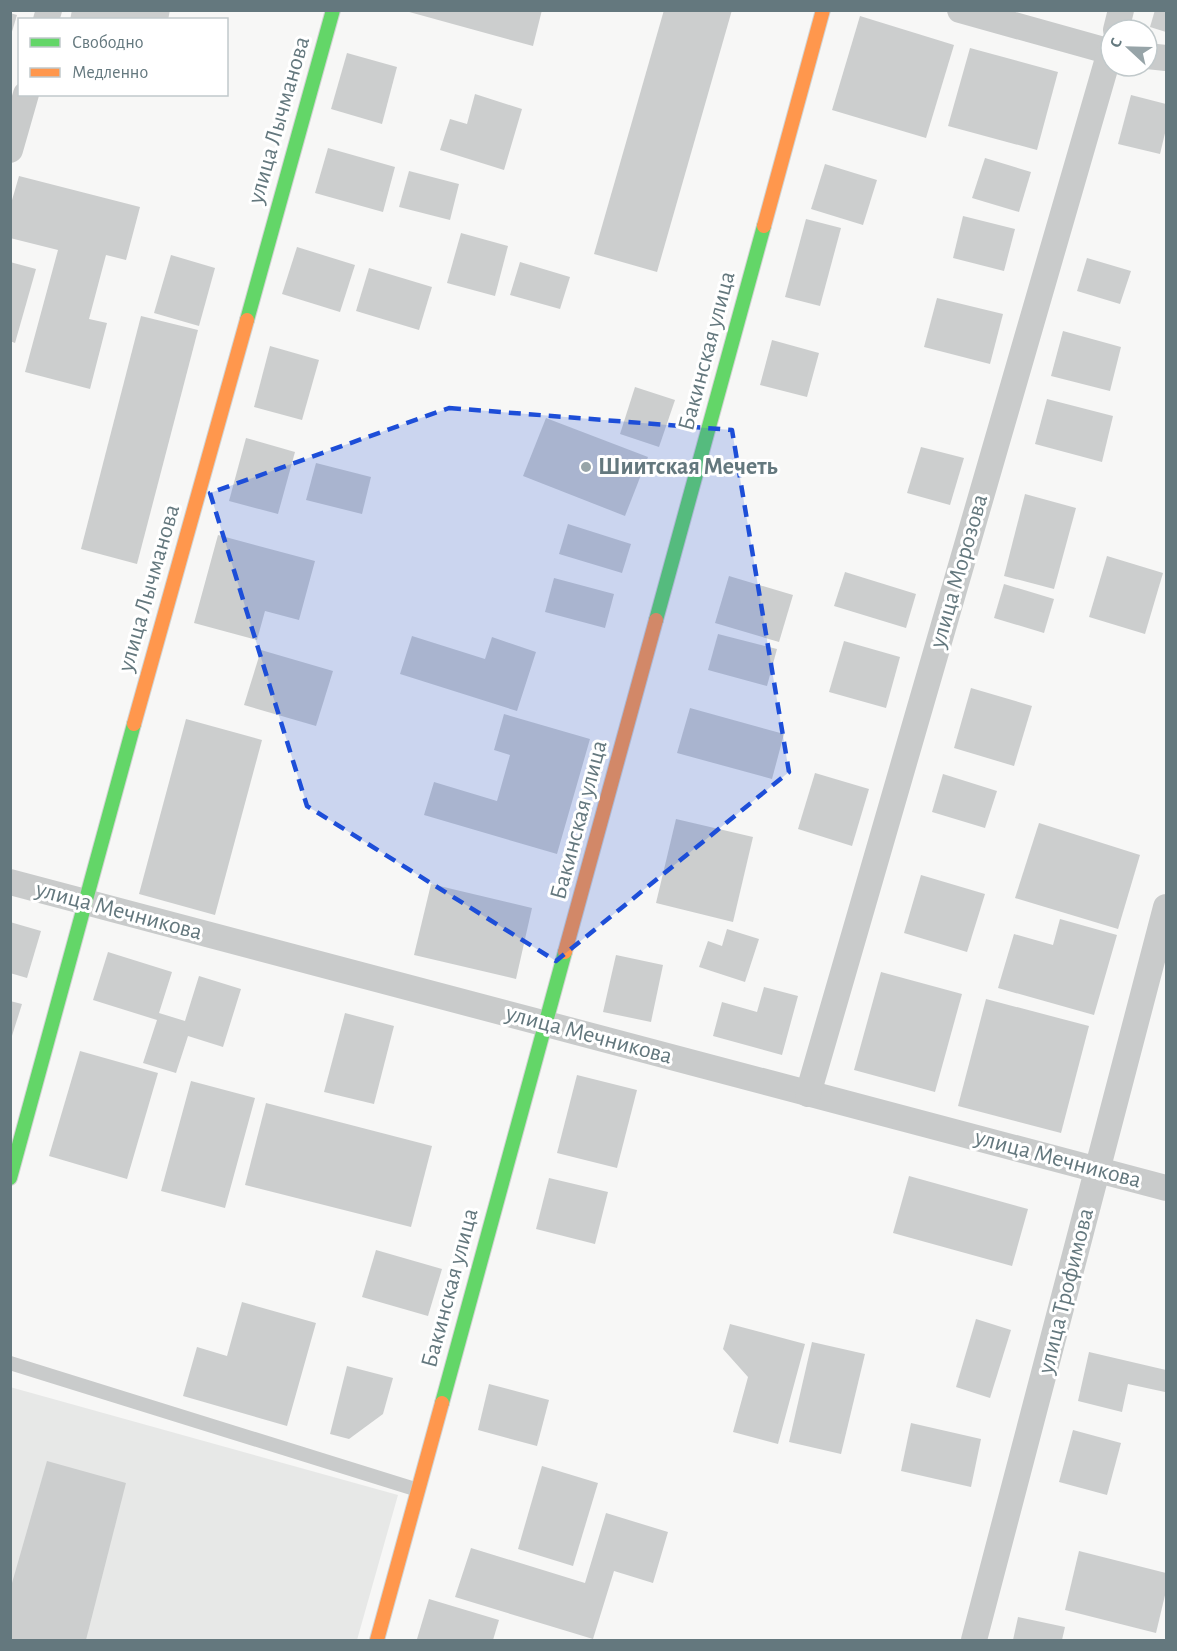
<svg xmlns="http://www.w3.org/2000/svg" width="1177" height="1651" font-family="'Alegreya Sans',sans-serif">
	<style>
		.built { fill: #e7e8e7 }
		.building { fill: #cccece }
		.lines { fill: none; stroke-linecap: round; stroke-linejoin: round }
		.fast-casing { stroke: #d1d3d3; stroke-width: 16 }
		.slow-casing { stroke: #d1d3d3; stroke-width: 16 }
		.lane { stroke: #c9cbcb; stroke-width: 14 }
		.street { stroke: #c9cbcb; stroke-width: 26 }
		.fast { stroke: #63d668; stroke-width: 14 }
		.slow { stroke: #ff974d; stroke-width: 14 }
		.marked { fill: #1d4ed8; fill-opacity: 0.2; stroke: #1d4ed8; stroke-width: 4.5; stroke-dasharray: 12 8; stroke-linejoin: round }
		.poi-dot { fill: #97a4a8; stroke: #fff; stroke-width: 2 }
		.labels { text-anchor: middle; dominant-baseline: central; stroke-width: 6; stroke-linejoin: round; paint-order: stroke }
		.street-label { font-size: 24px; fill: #64787e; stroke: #fff }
		.poi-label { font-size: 24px; font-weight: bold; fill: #64787e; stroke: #fff; text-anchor: start }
	</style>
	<rect width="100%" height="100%" fill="#f7f7f6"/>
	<!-- built -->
	<polygon class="built" points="10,1387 398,1495 357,1640 11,1640"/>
	<!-- building -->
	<g class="building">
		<polygon points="72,10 170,10 168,20 70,20"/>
		<polygon points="402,10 542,10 533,46"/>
		<polygon points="664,10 732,10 657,272 594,254"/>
		<polygon points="1155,10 1166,10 1166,32 1150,27"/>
		<polygon points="10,13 17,15 11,35 10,35"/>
		<polygon points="860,16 954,45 926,138 832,110"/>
		<polygon points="970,48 1058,72 1037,150 948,126"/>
		<polygon points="347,53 397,67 382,124 331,109"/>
		<polygon points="475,94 522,109 504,170 440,150 450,119 467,124"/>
		<polygon points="1131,95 1166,104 1166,129 1160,154 1118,144"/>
		<polygon points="328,148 395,167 383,212 315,193"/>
		<polygon points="985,158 1031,172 1019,212 972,198"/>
		<polygon points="825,164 877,180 863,225 811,209"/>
		<polygon points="409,171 459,184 450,220 399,207"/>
		<polygon points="19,176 140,207 126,260 106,255 89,319 107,323 90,389 25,372 58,250 10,238 10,207"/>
		<polygon points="963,216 1015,229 1004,271 953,258"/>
		<polygon points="806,219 841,228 820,306 785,297"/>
		<polygon points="461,233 508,246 495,296 447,283"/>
		<polygon points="297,247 355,265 340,312 282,294"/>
		<polygon points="171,255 215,268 199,326 154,313"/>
		<polygon points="1087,258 1131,271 1120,304 1077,291"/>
		<polygon points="10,262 36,269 15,343 10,341"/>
		<polygon points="520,262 570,277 560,309 510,295"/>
		<polygon points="369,268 432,287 419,330 356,311"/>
		<polygon points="937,298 1003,314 990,364 924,347"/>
		<polygon points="141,316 198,330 137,564 81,549"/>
		<polygon points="1063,331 1121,347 1110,391 1051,376"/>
		<polygon points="772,340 819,353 807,397 760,385"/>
		<polygon points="270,346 319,360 302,420 254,407"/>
		<polygon points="635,387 675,400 659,447 620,434"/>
		<polygon points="1047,399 1113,416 1102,462 1035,444"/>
		<polygon points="546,418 648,457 625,516 523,476"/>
		<polygon points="246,438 295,452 278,514 229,501"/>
		<polygon points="921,447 964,458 950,505 907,493"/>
		<polygon points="316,463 371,477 362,514 306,500"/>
		<polygon points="1025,494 1076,508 1054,589 1004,576"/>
		<polygon points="568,524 631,544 622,573 559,554"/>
		<polygon points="218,535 315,561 299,620 265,611 257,640 194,623"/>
		<polygon points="1107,556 1163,573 1145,634 1089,617"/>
		<polygon points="845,572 916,594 906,628 834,606"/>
		<polygon points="729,576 793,595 779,642 715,623"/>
		<polygon points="554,578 614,594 605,628 545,612"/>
		<polygon points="1004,584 1054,599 1044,633 994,618"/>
		<polygon points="718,634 777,649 767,686 708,670"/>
		<polygon points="412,636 485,659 492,637 536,652 517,711 400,674"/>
		<polygon points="844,641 900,657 886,708 829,692"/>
		<polygon points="261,650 333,671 316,726 244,705"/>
		<polygon points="971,688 1032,706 1014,766 954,748"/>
		<polygon points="690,708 784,734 772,779 677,753"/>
		<polygon points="504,714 590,739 557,854 424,815 434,782 497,801 510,755 494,750"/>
		<polygon points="186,719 262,740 215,915 139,894"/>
		<polygon points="815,773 869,789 852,846 798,829"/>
		<polygon points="943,774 997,791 985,828 932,812"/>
		<polygon points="676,819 753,837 733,922 656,903"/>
		<polygon points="1039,823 1140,855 1118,929 1015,898"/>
		<polygon points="921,875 985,894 967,952 904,933"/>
		<polygon points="431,884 532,908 516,979 414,955"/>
		<polygon points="1060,919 1117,935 1094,1015 998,988 1014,934 1053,945"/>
		<polygon points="10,922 41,931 27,978 10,973"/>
		<polygon points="727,929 759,939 745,982 699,967 708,941 722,946"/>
		<polygon points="108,952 172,972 159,1013 185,1021 199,976 241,989 223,1047 188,1036 176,1073 143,1063 157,1020 93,1000"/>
		<polygon points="616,955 663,965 651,1022 603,1012"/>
		<polygon points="881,972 962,994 935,1092 854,1070"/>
		<polygon points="764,987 798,996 782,1055 713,1036 722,1002 757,1012"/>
		<polygon points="986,999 1089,1026 1061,1133 958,1106"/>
		<polygon points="10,1001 22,1004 11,1039 10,1039"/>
		<polygon points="345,1013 394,1026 374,1104 324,1092"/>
		<polygon points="80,1051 158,1073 127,1179 49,1156"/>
		<polygon points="577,1075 637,1090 617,1168 557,1153"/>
		<polygon points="191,1081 255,1098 225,1208 161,1191"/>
		<polygon points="266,1103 432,1146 411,1227 245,1185"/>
		<polygon points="909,1176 1028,1209 1012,1266 893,1233"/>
		<polygon points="549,1178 608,1192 595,1244 536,1229"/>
		<polygon points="376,1250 442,1269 428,1316 362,1297"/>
		<polygon points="242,1302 316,1323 287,1426 183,1396 197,1347 227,1356"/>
		<polygon points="976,1319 1011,1330 990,1398 956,1387"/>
		<polygon points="730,1324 805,1344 778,1444 733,1432 748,1377 723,1349"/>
		<polygon points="812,1342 865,1354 841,1454 789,1442"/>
		<polygon points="1089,1352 1166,1370 1165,1392 1128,1384 1122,1412 1078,1401"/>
		<polygon points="347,1366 393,1378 383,1414 349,1439 330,1434"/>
		<polygon points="489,1384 549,1400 537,1446 478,1430"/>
		<polygon points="911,1423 981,1439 971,1487 901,1471"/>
		<polygon points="1073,1430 1121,1443 1107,1495 1059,1482"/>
		<polygon points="47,1461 126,1483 86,1640 10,1640 10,1590"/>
		<polygon points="542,1466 598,1483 573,1566 518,1549"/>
		<polygon points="606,1513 668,1532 653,1583 614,1571 593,1639 455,1597 471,1548 585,1583"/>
		<polygon points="1079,1551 1166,1573 1166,1591 1156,1633 1065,1610"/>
		<polygon points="429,1599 499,1620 493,1640 417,1639"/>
		<polygon points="1018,1617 1065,1627 1062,1640 1013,1640"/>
	</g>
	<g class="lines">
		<!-- fast casing -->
		<g class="fast-casing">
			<g id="fast">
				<polyline points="247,320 333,10"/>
				<polyline points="656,620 764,226"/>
				<polyline points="10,1178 134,724"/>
				<polyline points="442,1403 565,952"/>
			</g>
		</g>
		<!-- slow casing -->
		<g class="slow-casing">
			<g id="slow">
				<polyline points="764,226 823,10"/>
				<polyline points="134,724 247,320"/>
				<polyline points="565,952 656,620"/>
				<polyline points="377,1640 442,1403"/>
			</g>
		</g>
		<!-- lane -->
		<polyline class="lane" points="10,1363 418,1490"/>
		<!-- street -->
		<g class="street">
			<polyline points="960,10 1111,52"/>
			<polyline points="46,20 49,10"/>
			<polyline points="1116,30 1121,10"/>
			<polyline points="1147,56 1166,58"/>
			<polyline points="10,150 26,94"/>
			<polyline points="10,882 1166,1188"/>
			<polyline points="808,1094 1111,48"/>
			<path d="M974,1640C1040,1397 1101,1151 1166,907"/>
		</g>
		<!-- fast -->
		<use href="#fast" class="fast"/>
		<!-- slow -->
		<use href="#slow" class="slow"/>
	</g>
	<!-- marked area -->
	<path class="marked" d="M449,408L732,430L789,772L556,961L307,806L210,493Z"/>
	<!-- markers -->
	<circle class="poi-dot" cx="586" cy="467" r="6"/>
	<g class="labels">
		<!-- street labels -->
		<g class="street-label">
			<text transform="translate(279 120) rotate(-74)">улица Лычманова</text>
			<text transform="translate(707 351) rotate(-75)">Бакинская улица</text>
			<text transform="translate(959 571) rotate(-74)">улица Морозова</text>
			<text transform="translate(149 588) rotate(-74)">улица Лычманова</text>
			<text transform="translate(579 820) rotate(-75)">Бакинская улица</text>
			<text transform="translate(119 911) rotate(15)">улица Мечникова</text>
			<text transform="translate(589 1035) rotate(15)">улица Мечникова</text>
			<text transform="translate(1058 1159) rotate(15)">улица Мечникова</text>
			<text transform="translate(450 1288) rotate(-75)">Бакинская улица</text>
			<text transform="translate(1066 1291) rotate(-76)">улица Трофимова</text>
		</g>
		<!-- poi labels -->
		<g class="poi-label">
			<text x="598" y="467">Шиитская Мечеть</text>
		</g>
	</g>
	<!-- border -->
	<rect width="1177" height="1651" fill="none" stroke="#64787e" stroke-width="24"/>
	<!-- legend -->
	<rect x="18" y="18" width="210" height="78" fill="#ffffff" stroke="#c1c9cb" stroke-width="1.5"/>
	<rect x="30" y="38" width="30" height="9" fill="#63d668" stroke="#c1c9cb" stroke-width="1.5"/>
	<text x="72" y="48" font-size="18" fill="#64787e">Свободно</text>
	<rect x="30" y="68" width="30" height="9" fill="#ff974d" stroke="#c1c9cb" stroke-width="1.5"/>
	<text x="72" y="78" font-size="18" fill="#64787e">Медленно</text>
	<!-- north arrow -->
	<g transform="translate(1129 48) rotate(292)"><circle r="28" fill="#ffffff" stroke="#c1c9cb" stroke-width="1.5"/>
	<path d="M0-4.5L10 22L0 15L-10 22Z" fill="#97a4a8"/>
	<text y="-9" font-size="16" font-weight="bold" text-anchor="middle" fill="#64787e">С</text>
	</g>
</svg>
